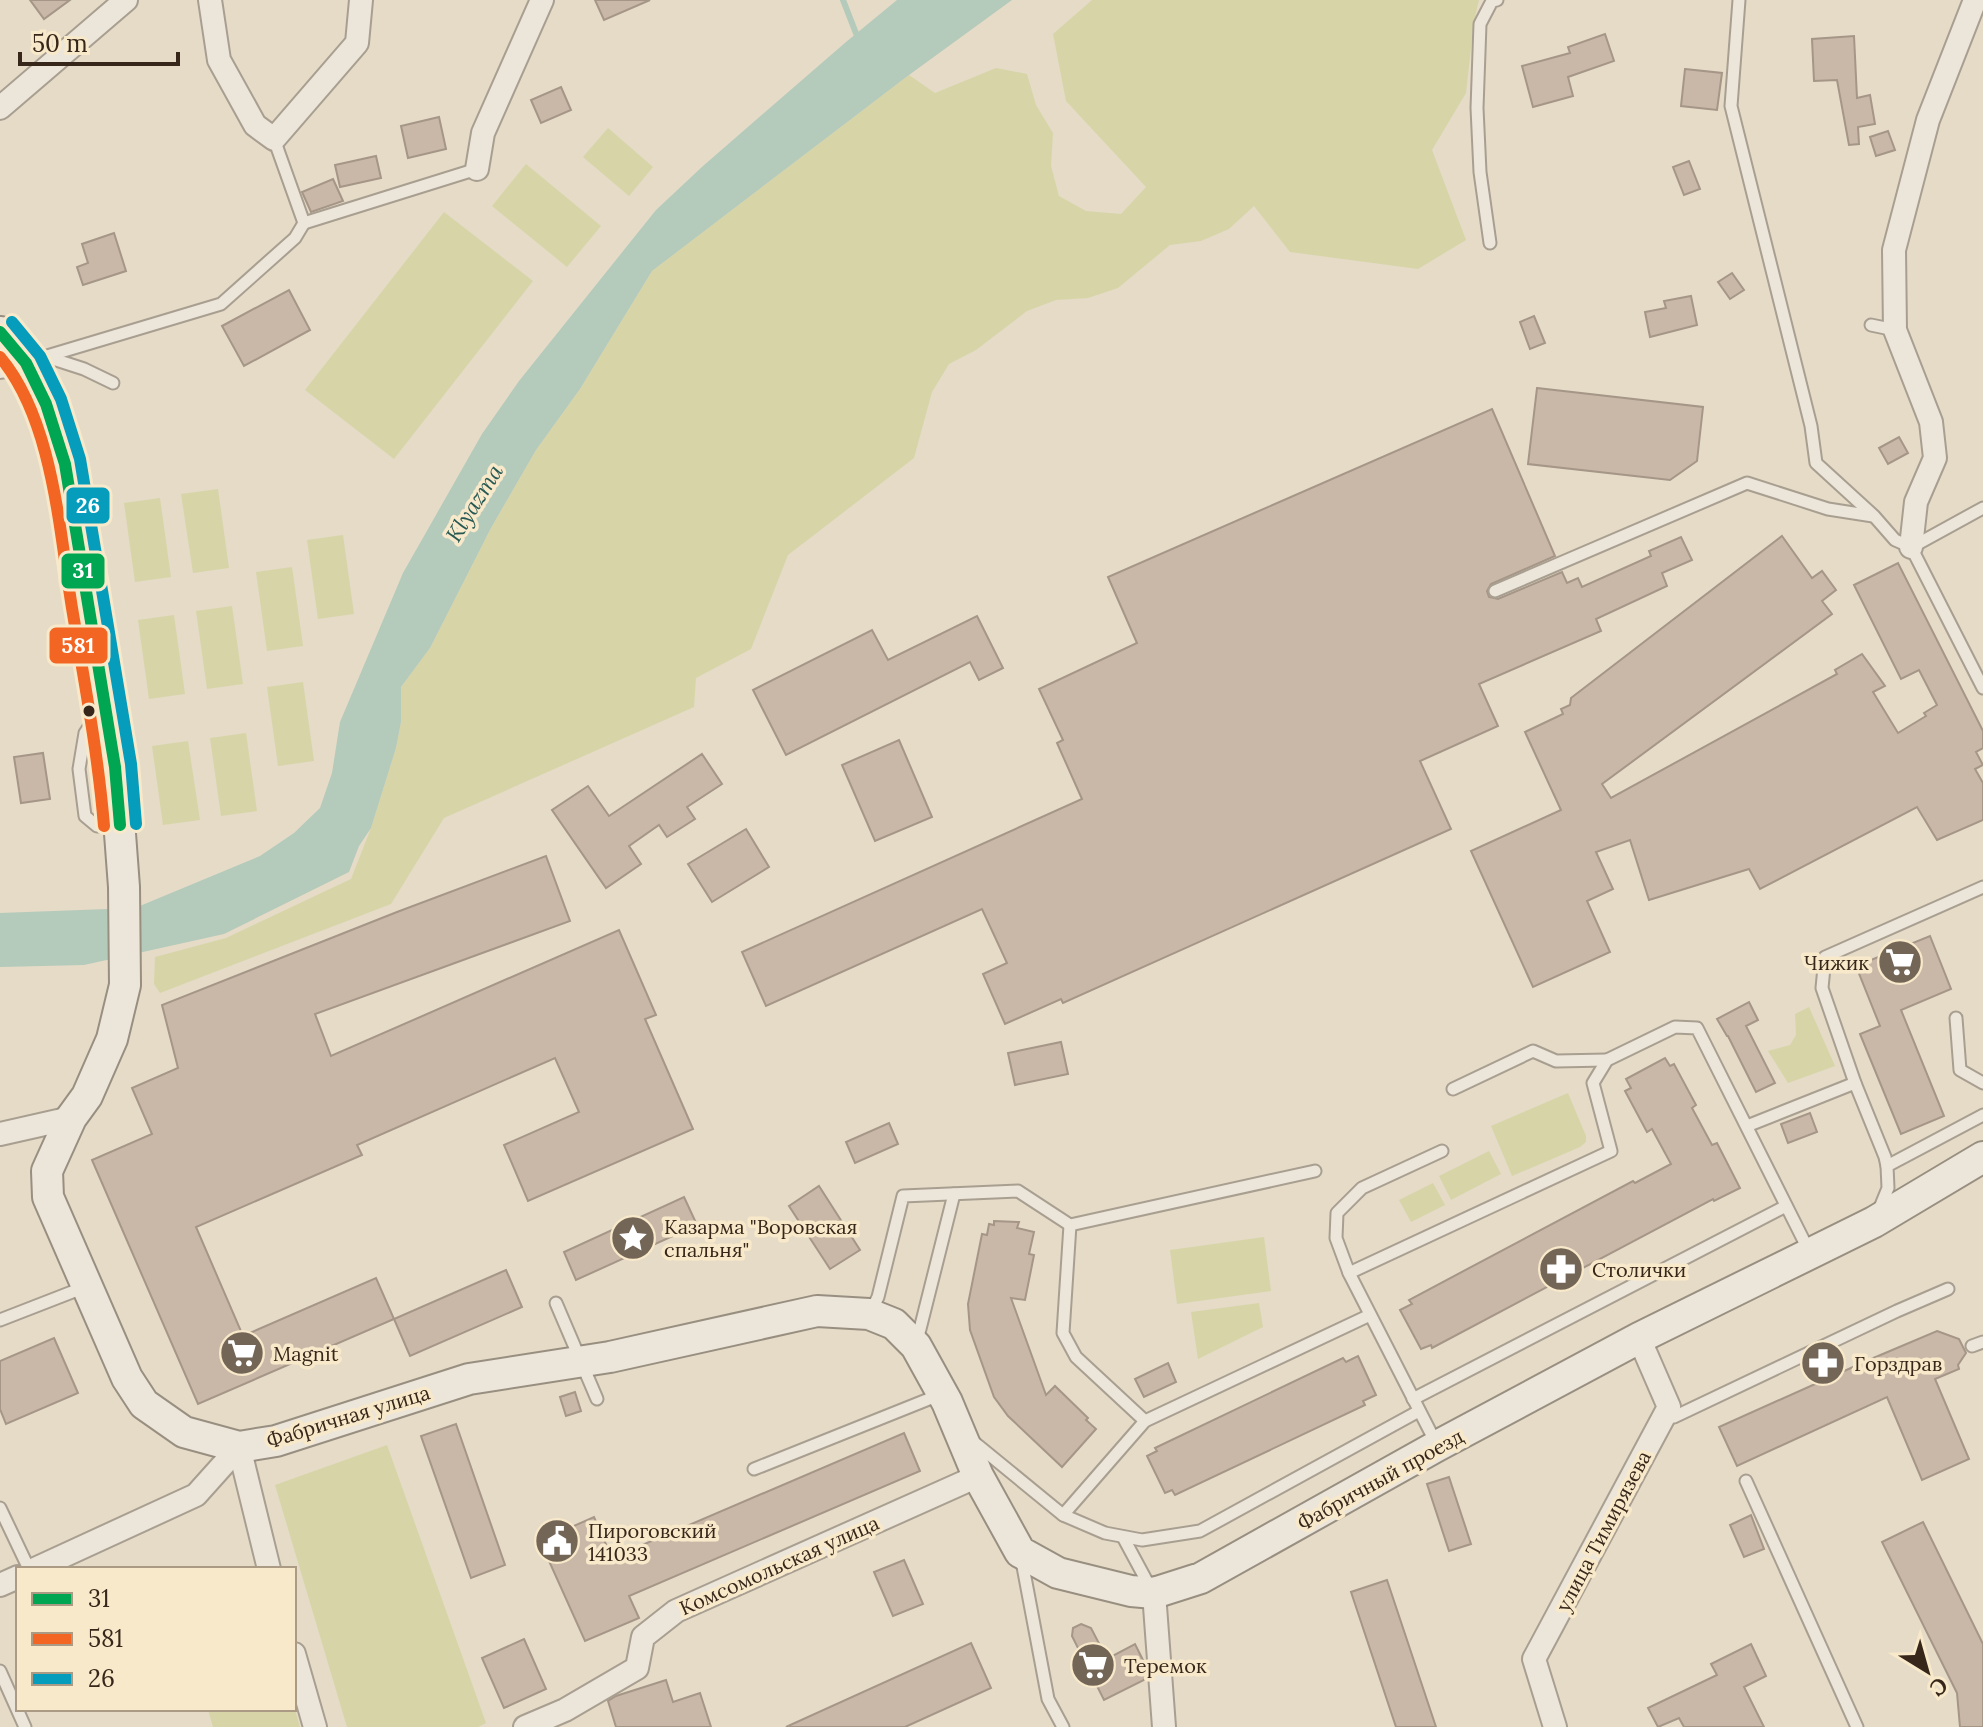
<svg xmlns="http://www.w3.org/2000/svg" width="1983" height="1727" font-family="Lora,serif">
	<style>
		.green { fill: #d7d5a8 }
		.water { fill: #b4cabb }
		.lines { fill: none; stroke-linecap: round; stroke-linejoin: round }
		.stream { stroke: #b4cabb; stroke-width: 6 }
		.building { fill: #c9b8a8; stroke: #a59687; stroke-width: 2 }
		.lane-casing { stroke: #a99f91; stroke-width: 15 }
		.street-casing { stroke: #a99f91; stroke-width: 26 }
		.secondary-casing { stroke: #998f81; stroke-width: 34 }
		.lane { stroke: #ece5da; stroke-width: 11 }
		.street { stroke: #ece5da; stroke-width: 22 }
		.secondary { stroke: #ece5da; stroke-width: 30 }
		.bus-1-casing { stroke: #f8e9ca; stroke-width: 18 }
		.bus-2-casing { stroke: #f8e9ca; stroke-width: 18 }
		.bus-3-casing { stroke: #f8e9ca; stroke-width: 18 }
		.bus-1 { stroke: #00a651; stroke-width: 12 }
		.bus-2 { stroke: #f26522; stroke-width: 12 }
		.bus-3 { stroke: #069cbc; stroke-width: 12 }
		.bus-dot { fill: #37271a; stroke: #f8e9ca; stroke-width: 3 }
		.labels { text-anchor: middle; dominant-baseline: central; stroke-width: 7; stroke-linejoin: round; paint-order: stroke }
		.poi-label { font-size: 20px; fill: #37271a; stroke: #f8e9ca; text-anchor: start }
		.street-label { font-size: 20px; fill: #37271a; stroke: #f8e9ca }
		.water-label { font-size: 22px; font-style: italic; fill: #275954; stroke: #f8e9ca }
		.line-badge { stroke: #f8e9ca; stroke-width: 3 }
		.badge-label { font-size: 22px; text-anchor: middle; font-weight: bold; fill: #fff }
	</style>
	<rect width="100%" height="100%" fill="#e5dbc7"/>
	<!-- green -->
	<g class="green">
		<polygon points="1092,0 1479,0 1474,21 1466,93 1432,150 1466,240 1418,269 1290,252 1254,206 1229,229 1201,241 1170,245 1118,288 1088,298 1056,300 1027,311 976,350 949,364 932,392 914,458 788,555 751,649 696,678 694,707 444,818 391,904 160,993 154,984 155,957 226,938 351,879 371,828 396,748 401,722 401,687 430,648 491,528 536,450 580,389 652,271 909,75 935,93 996,68 1027,74 1036,105 1053,133 1051,166 1059,196 1086,211 1121,214 1146,187 1066,101 1053,34"/>
		<polygon points="608,128 653,167 629,196 583,157"/>
		<polygon points="526,164 601,226 567,267 492,206"/>
		<polygon points="444,212 533,281 394,459 305,390"/>
		<polygon points="218,489 229,568 193,573 181,494"/>
		<polygon points="160,498 171,577 135,582 124,503"/>
		<polygon points="343,535 354,614 318,619 307,540"/>
		<polygon points="292,567 303,646 267,651 256,572"/>
		<polygon points="232,606 243,684 207,689 196,611"/>
		<polygon points="174,615 185,694 149,699 138,620"/>
		<polygon points="303,682 314,761 278,766 267,687"/>
		<polygon points="246,733 257,811 221,816 210,738"/>
		<polygon points="188,741 200,820 163,825 152,746"/>
		<polygon points="1809,1007 1835,1066 1788,1083 1768,1051 1790,1045 1796,1035 1795,1014"/>
		<polygon points="1568,1093 1586,1136 1586,1142 1580,1147 1512,1176 1491,1126"/>
		<polygon points="1489,1151 1501,1174 1451,1200 1439,1176"/>
		<polygon points="1433,1183 1445,1205 1411,1222 1399,1200"/>
		<polygon points="1264,1237 1271,1291 1177,1304 1170,1250"/>
		<polygon points="1259,1303 1263,1327 1198,1359 1191,1312"/>
		<polygon points="387,1445 486,1723 478,1727 347,1727 275,1485"/>
		<polygon points="294,1706 300,1727 213,1727 208,1710 294,1709"/>
	</g>
	<!-- water -->
	<polygon class="water" points="897,0 1012,0 909,75 652,271 580,389 536,450 491,528 430,648 401,687 401,722 396,748 371,828 359,846 349,872 224,934 84,965 0,967 0,913 135,908 260,856 294,833 320,808 332,773 340,722 403,573 482,434 519,381 656,210 703,166 846,42"/>
	<g class="lines">
		<!-- stream -->
		<polyline class="stream" points="843,0 859,41"/>
	</g>
	<!-- building -->
	<g class="building">
		<polygon points="30,0 70,0 44,19"/>
		<polygon points="595,0 650,0 604,20"/>
		<polygon points="1605,34 1614,61 1568,77 1573,96 1533,107 1522,66 1570,53 1568,47"/>
		<polygon points="1854,36 1857,98 1870,95 1875,124 1858,127 1859,144 1849,145 1837,80 1814,81 1812,39"/>
		<polygon points="1685,69 1722,73 1717,110 1681,106"/>
		<polygon points="561,87 571,110 541,123 531,100"/>
		<polygon points="439,117 446,149 408,158 401,126"/>
		<polygon points="1888,131 1895,150 1876,156 1870,137"/>
		<polygon points="376,156 381,178 340,187 335,165"/>
		<polygon points="1689,161 1700,189 1684,195 1673,167"/>
		<polygon points="333,179 343,201 311,212 302,192"/>
		<polygon points="114,233 126,271 83,285 77,267 88,263 82,244"/>
		<polygon points="1732,273 1744,290 1730,299 1718,282"/>
		<polygon points="289,290 310,330 244,366 222,326"/>
		<polygon points="1691,296 1697,325 1650,337 1645,312 1666,308 1664,301"/>
		<polygon points="1534,316 1545,343 1530,349 1520,322"/>
		<polygon points="1537,388 1703,407 1697,461 1670,480 1528,464"/>
		<polygon points="1492,409 1555,556 1491,584 1487,591 1489,597 1498,599 1562,572 1567,583 1578,578 1582,587 1651,556 1649,551 1681,537 1692,560 1662,573 1667,586 1596,619 1601,631 1479,684 1498,726 1420,761 1451,829 1063,1003 1061,999 1005,1024 983,974 1007,963 982,909 766,1006 742,952 1082,799 1057,743 1063,740 1039,689 1137,643 1108,577"/>
		<polygon points="1899,437 1908,453 1888,464 1879,448"/>
		<polygon points="1782,536 1812,578 1822,571 1836,590 1822,601 1832,614 1602,784 1611,798 1837,674 1835,670 1862,654 1885,686 1873,692 1898,733 1926,716 1924,713 1937,705 1919,670 1901,679 1854,585 1898,563 1983,731 1983,748 1976,752 1983,765 1975,769 1983,783 1983,820 1937,840 1917,807 1760,889 1749,869 1649,900 1630,840 1596,852 1613,889 1587,901 1610,952 1533,987 1471,851 1561,810 1525,732 1563,714 1561,709 1570,705 1571,698"/>
		<polygon points="977,616 1003,668 979,680 970,662 786,755 753,690 872,630 888,660"/>
		<polygon points="899,740 932,817 875,841 842,765"/>
		<polygon points="43,753 50,799 21,803 14,757"/>
		<polygon points="702,754 722,784 687,807 695,819 667,837 659,825 629,846 641,864 606,888 552,810 588,786 609,816"/>
		<polygon points="746,829 769,867 712,902 688,864"/>
		<polygon points="546,856 570,921 315,1014 331,1056 619,930 656,1015 645,1019 693,1129 528,1201 504,1145 579,1112 555,1058 357,1145 362,1155 196,1227 243,1336 376,1278 394,1319 198,1404 92,1160 152,1134 132,1088 178,1068 162,1005 397,912"/>
		<polygon points="1930,936 1951,989 1901,1010 1944,1116 1901,1134 1860,1034 1880,1026 1856,966"/>
		<polygon points="1749,1002 1758,1020 1746,1026 1775,1083 1756,1092 1728,1036 1727,1036 1717,1019"/>
		<polygon points="1061,1042 1068,1074 1015,1085 1008,1053"/>
		<polygon points="1665,1058 1670,1066 1674,1064 1696,1105 1692,1108 1712,1145 1717,1143 1740,1188 1714,1201 1713,1199 1432,1348 1431,1345 1421,1349 1400,1310 1412,1304 1409,1300 1633,1181 1635,1183 1671,1164 1652,1129 1647,1132 1625,1091 1631,1088 1626,1079"/>
		<polygon points="1810,1113 1817,1132 1788,1143 1781,1124"/>
		<polygon points="889,1123 898,1144 855,1163 846,1142"/>
		<polygon points="819,1186 860,1250 830,1269 789,1206"/>
		<polygon points="684,1197 697,1225 576,1280 564,1252"/>
		<polygon points="994,1221 1019,1222 1017,1228 1034,1232 1029,1254 1034,1255 1025,1300 1011,1298 1046,1395 1055,1386 1088,1418 1086,1420 1096,1429 1062,1467 1008,1416 994,1397 970,1330 968,1304 982,1234 987,1235 989,1224 994,1225"/>
		<polygon points="506,1270 522,1307 410,1356 394,1319"/>
		<polygon points="1937,1331 1959,1339 1966,1353 1958,1365 1959,1369 1935,1379 1969,1459 1922,1480 1887,1397 1737,1466 1719,1427 1871,1359"/>
		<polygon points="54,1338 78,1393 6,1424 0,1409 0,1361"/>
		<polygon points="1358,1356 1376,1395 1363,1401 1365,1405 1175,1495 1172,1490 1165,1493 1147,1456 1157,1451 1155,1448 1343,1358 1346,1362"/>
		<polygon points="1168,1363 1176,1382 1144,1397 1135,1379"/>
		<polygon points="575,1392 581,1411 566,1416 560,1397"/>
		<polygon points="456,1424 505,1565 471,1578 421,1436"/>
		<polygon points="904,1433 920,1471 629,1596 639,1618 585,1641 540,1541 594,1517 612,1558"/>
		<polygon points="1449,1477 1471,1544 1449,1551 1427,1484"/>
		<polygon points="1751,1515 1764,1549 1744,1557 1730,1525"/>
		<polygon points="1923,1522 1983,1644 1983,1727 1960,1727 1957,1693 1882,1542"/>
		<polygon points="904,1560 923,1604 893,1616 874,1572"/>
		<polygon points="1387,1580 1436,1727 1396,1727 1351,1592"/>
		<polygon points="1081,1624 1091,1628 1107,1659 1135,1644 1145,1664 1146,1679 1104,1700 1072,1636 1073,1628"/>
		<polygon points="524,1639 546,1689 504,1708 482,1658"/>
		<polygon points="971,1643 991,1688 905,1727 786,1727"/>
		<polygon points="1751,1644 1766,1676 1744,1687 1764,1727 1684,1727 1679,1718 1658,1727 1648,1708 1717,1675 1711,1664"/>
		<polygon points="666,1680 673,1702 700,1693 711,1727 616,1727 608,1701 616,1696"/>
	</g>
	<g class="lines">
		<!-- lane casing -->
		<g class="lane-casing">
			<g id="lane">
				<polyline points="1739,0 1731,106 1811,426 1816,463 1874,516 1895,540 1911,547 1983,688"/>
				<polyline points="274,139 304,223"/>
				<polyline points="304,223 477,169"/>
				<polyline points="1490,243 1480,172 1477,108 1480,24 1492,1 1497,0"/>
				<polyline points="1871,325 1895,330"/>
				<polyline points="47,357 84,369 113,383"/>
				<polyline points="27,362 221,304 295,238 304,223"/>
				<polyline points="1912,547 1983,508"/>
				<polyline points="1495,591 1747,483 1828,509 1873,516"/>
				<polyline points="100,710 85,733 79,769 85,816 97,826 117,825"/>
				<polyline points="1956,1018 1960,1070 1983,1083"/>
				<polyline points="1453,1089 1533,1051 1556,1061 1607,1060"/>
				<polyline points="1747,1126 1855,1083"/>
				<polyline points="1887,1166 1885,1157 1855,1083 1822,988 1825,957 1983,887"/>
				<polyline points="1879,1210 1888,1188 1887,1166 1983,1115"/>
				<polyline points="1070,1225 1063,1333 1076,1357 1145,1421"/>
				<polyline points="1349,1273 1336,1238 1337,1213 1362,1188 1442,1151"/>
				<polyline points="556,1303 597,1399"/>
				<polyline points="871,1311 878,1297 903,1196 1018,1191 1070,1225 1315,1171"/>
				<polyline points="0,1320 85,1287"/>
				<polyline points="917,1341 954,1194"/>
				<polyline points="1972,1346 1983,1342"/>
				<polyline points="1413,1399 1786,1206"/>
				<polyline points="1674,1417 1897,1311 1948,1289"/>
				<polyline points="975,1443 1063,1515 1145,1421 1370,1315"/>
				<polyline points="1436,1443 1349,1273 1611,1151 1593,1083 1607,1060 1675,1027 1697,1028 1810,1253"/>
				<polyline points="754,1469 939,1395"/>
				<polyline points="1746,1481 1857,1727"/>
				<polyline points="0,1508 29,1569"/>
				<polyline points="1063,1515 1105,1533 1142,1540 1200,1531 1419,1411"/>
				<polyline points="1123,1537 1151,1589"/>
				<polyline points="1021,1556 1048,1699 1063,1727"/>
				<polyline points="0,1671 25,1727"/>
			</g>
		</g>
		<!-- street casing -->
		<g class="street-casing">
			<g id="street">
				<polyline points="210,0 219,60 255,125 274,139 357,43 361,0"/>
				<polyline points="0,108 126,0"/>
				<polyline points="477,169 483,133 542,0"/>
				<polyline points="0,367 26,363"/>
				<polyline points="1911,547 1916,502 1935,458 1931,422 1895,330 1894,250 1928,120 1975,0"/>
				<polyline points="0,1134 71,1118"/>
				<polyline points="239,1447 269,1569"/>
				<polyline points="35,1569 196,1495 239,1447"/>
				<polyline points="0,1585 18,1577"/>
				<polyline points="1154,1593 1164,1727"/>
				<polyline points="294,1654 315,1727"/>
				<polyline points="525,1727 565,1710 637,1668 643,1637 676,1611 978,1476"/>
				<polyline points="1555,1727 1534,1659 1669,1407 1639,1338"/>
			</g>
		</g>
		<!-- secondary casing -->
		<g class="secondary-casing">
			<polyline id="secondary" points="0,332 26,363 46,404 65,464 115,767 124,887 125,985 112,1039 87,1096 71,1118 47,1171 48,1197 127,1378 144,1404 184,1432 239,1447 276,1441 469,1379 610,1357 817,1311 869,1314 894,1324 916,1346 947,1402 978,1476 1020,1552 1058,1573 1131,1591 1154,1593 1201,1578 1437,1446 1639,1338 1874,1222 1983,1157"/>
		</g>
		<!-- lane -->
		<use href="#lane" class="lane"/>
		<!-- street -->
		<use href="#street" class="street"/>
		<!-- secondary -->
		<use href="#secondary" class="secondary"/>
		<!-- bus-1 casing -->
		<g class="bus-1-casing">
			<polyline id="bus-1" points="0,332 26,363 46,404 65,464 115,767 120,825"/>
		</g>
		<!-- bus-2 casing -->
		<g class="bus-2-casing">
			<path id="bus-2" d="M0,357C53,420 59,529 72,608C84,680 98,753 104,826"/>
		</g>
		<!-- bus-3 casing -->
		<g class="bus-3-casing">
			<polyline id="bus-3" points="12,322 40,356 61,399 80,459 131,764 136,824"/>
		</g>
		<!-- bus-1 -->
		<use href="#bus-1" class="bus-1"/>
		<!-- bus-2 -->
		<use href="#bus-2" class="bus-2"/>
		<!-- bus-3 -->
		<use href="#bus-3" class="bus-3"/>
	</g>
	<!-- icons -->
	<defs>
		<g id="supermarket-disc" transform="scale(2.3)"><circle r="9.5" fill="#746657" stroke="#f8e9ca"/><path d="M-6-5.5h2.5l.6 2H6L4.5 2H-2.5L-4.4-4H-6ZM-1.5 3.2a1.3 1.3 0 1 0 .1 0ZM3 3.2a1.3 1.3 0 1 0 .1 0Z" fill="#fff"/></g>
		<g id="sight-disc" transform="scale(2.3)"><circle r="9.5" fill="#746657" stroke="#f8e9ca"/><path d="M0-6L1.8-2.2L6-1.7L2.9 1.2L3.7 5.4L0 3.3L-3.7 5.4L-2.9 1.2L-6-1.7L-1.8-2.2Z" fill="#fff"/></g>
		<g id="pharmacy-disc" transform="scale(2.3)"><circle r="9.5" fill="#746657" stroke="#f8e9ca"/><path d="M-2-6h4v4h4v4h-4v4h-4v-4h-4v-4h4Z" fill="#fff"/></g>
		<g id="civic-disc" transform="scale(2.3)"><circle r="9.5" fill="#746657" stroke="#f8e9ca"/><path d="M-.6-6.5H3V-4.5H.6V-3L4-1V1h2V6H-6V1h2V-1L-.6-3ZM-1.2 2.5V6h2.4V2.5Z" fill="#fff"/></g>
	</defs>
	<g fill-rule="evenodd">
		<use href="#supermarket-disc" x="1900" y="962"/>
		<use href="#sight-disc" x="633" y="1238"/>
		<use href="#pharmacy-disc" x="1561" y="1269"/>
		<use href="#supermarket-disc" x="242" y="1353"/>
		<use href="#pharmacy-disc" x="1823" y="1363"/>
		<use href="#civic-disc" x="557" y="1541"/>
		<use href="#supermarket-disc" x="1093" y="1665"/>
	</g>
	<!-- markers -->
	<circle class="bus-dot" cx="89" cy="711" r="7"/>
	<g class="labels">
		<!-- poi labels -->
		<g class="poi-label">
			<text x="1869" y="962" text-anchor="end">Чижик</text>
			<text x="664" y="1226">Казарма "Воровская<tspan x="664" dy="23">спальня"</tspan></text>
			<text x="1592" y="1269">Столички</text>
			<text x="273" y="1353">Magnit</text>
			<text x="1854" y="1363">Горздрав</text>
			<text x="588" y="1530">Пироговский<tspan x="588" dy="23">141033</tspan></text>
			<text x="1124" y="1665">Теремок</text>
		</g>
		<!-- street labels -->
		<g class="street-label">
			<text transform="translate(348 1416) rotate(-17)">Фабричная улица</text>
			<text transform="translate(1380 1479) rotate(-29)">Фабричный проезд</text>
			<text transform="translate(1603 1531) rotate(-62)">улица Тимирязева</text>
			<text transform="translate(779 1565) rotate(-24)">Комсомольская улица</text>
		</g>
		<!-- water labels -->
		<g class="water-label">
			<text transform="translate(474 503) rotate(-58)">Klyazma</text>
		</g>
	</g>
	<g class="line-badge">
		<rect x="65" y="486" width="46" height="39" rx="8" fill="#069cbc"/>
		<rect x="60" y="552" width="46" height="38" rx="8" fill="#00a651"/>
		<rect x="48" y="626" width="61" height="39" rx="8" fill="#f26522"/>
	</g>
	<g class="badge-label">
		<text x="88" y="513">26</text>
		<text x="83" y="578">31</text>
		<text x="78" y="653">581</text>
	</g>
	<!-- legend -->
	<rect x="16" y="1567" width="280" height="144" fill="#f8e9ca" stroke="#ab9b84" stroke-width="2"/>
	<rect x="32" y="1593" width="40" height="12" fill="#00a651" stroke="#ab9b84" stroke-width="2"/>
	<text x="88" y="1607" font-size="24" fill="#37271a">31</text>
	<rect x="32" y="1633" width="40" height="12" fill="#f26522" stroke="#ab9b84" stroke-width="2"/>
	<text x="88" y="1647" font-size="24" fill="#37271a">581</text>
	<rect x="32" y="1673" width="40" height="12" fill="#069cbc" stroke="#ab9b84" stroke-width="2"/>
	<text x="88" y="1687" font-size="24" fill="#37271a">26</text>
	<!-- north arrow -->
	<g transform="translate(1927 1671) rotate(143)" stroke="#f8e9ca" stroke-width="6" paint-order="stroke">
	<path d="M0-6L14 30L0 20L-14 30Z" fill="#37271a"/>
	<text y="-12" font-size="22" font-weight="bold" text-anchor="middle" fill="#37271a">С</text>
	</g>
	<!-- scale -->
	<path d="M20 52v12h158v-12" fill="none" stroke="#37271a" stroke-width="4"/>
	<text x="32" y="52" font-size="24" fill="#37271a" stroke="#f8e9ca" stroke-width="6" paint-order="stroke">50 m</text>
</svg>
